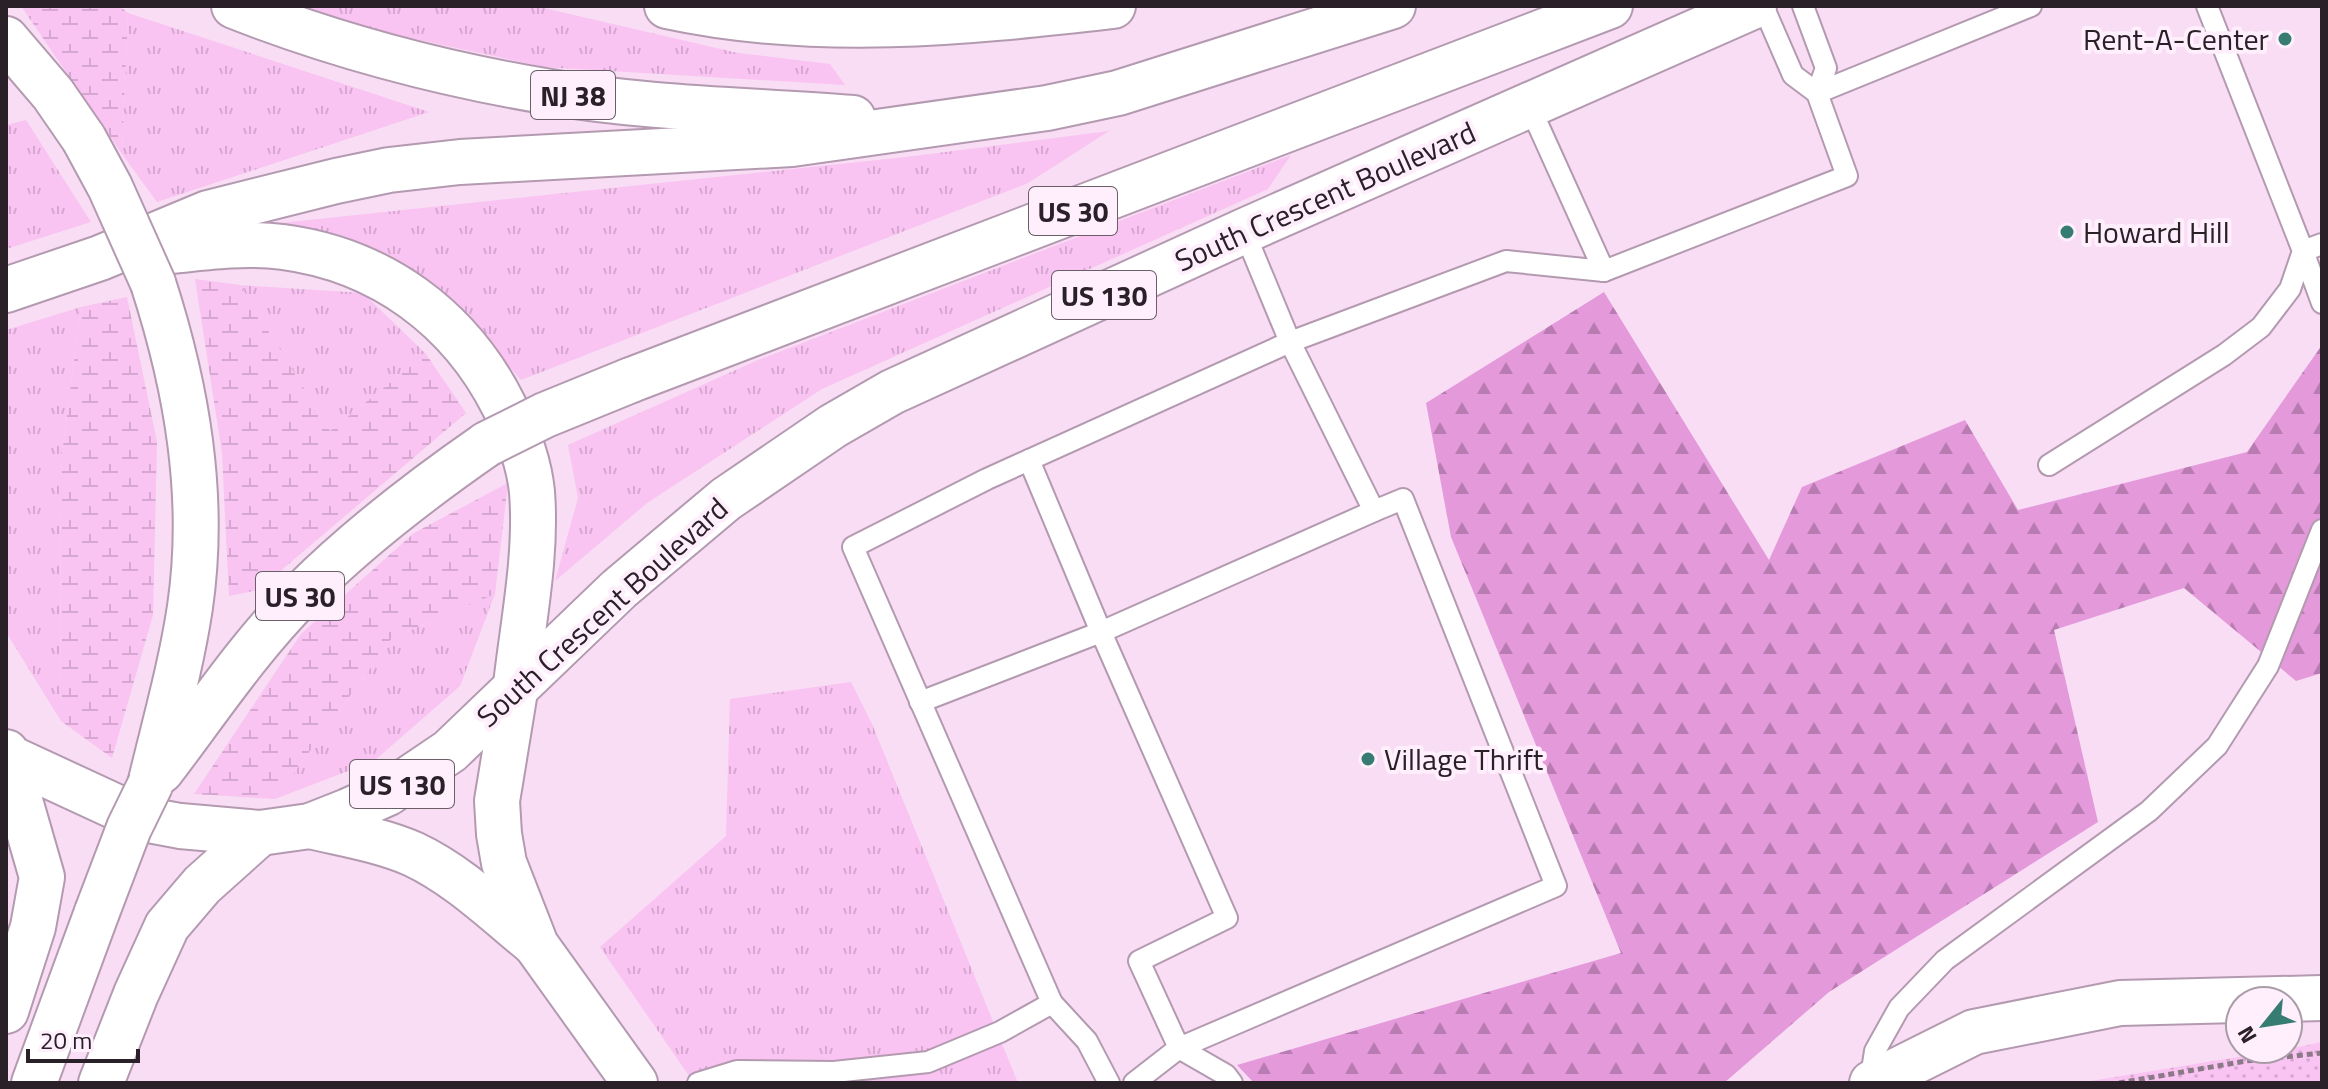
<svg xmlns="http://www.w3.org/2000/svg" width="2328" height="1089" font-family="'Titillium Web',sans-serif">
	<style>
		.grass { fill: url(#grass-tufts) }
		.forest { fill: url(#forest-firs) }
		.wetland { fill: url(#wetland-marsh) }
		.park { fill: url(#park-dots) }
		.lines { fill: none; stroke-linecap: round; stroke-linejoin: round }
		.lane-casing { stroke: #b39ab0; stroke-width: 24 }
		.secondary-casing { stroke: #b39ab0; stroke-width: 48 }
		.highway-casing { stroke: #b39ab0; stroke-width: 48 }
		.path { stroke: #8b7988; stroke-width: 5; stroke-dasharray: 6 4; stroke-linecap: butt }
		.lane { stroke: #fff; stroke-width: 20 }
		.secondary { stroke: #fff; stroke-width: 44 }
		.highway { stroke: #fff; stroke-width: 44 }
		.highway-bridge-casing { stroke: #b39ab0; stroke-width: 48; stroke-linecap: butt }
		.highway-bridge { stroke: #fff; stroke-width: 44 }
		.poi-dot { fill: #367c73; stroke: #ffeefc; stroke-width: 3 }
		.labels { text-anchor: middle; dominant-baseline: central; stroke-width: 8; stroke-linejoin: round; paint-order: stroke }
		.shield { fill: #ffeefc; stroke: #6a5e68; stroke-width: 2 }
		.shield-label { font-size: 28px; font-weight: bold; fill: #2a2028 }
		.poi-label { font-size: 30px; fill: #2a2028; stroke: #ffeefc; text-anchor: start }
		.street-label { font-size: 30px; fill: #2a2028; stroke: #ffeefc }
	</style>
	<defs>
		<pattern id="grass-tufts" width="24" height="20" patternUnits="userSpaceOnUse" patternTransform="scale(2)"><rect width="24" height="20" fill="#f9c3f2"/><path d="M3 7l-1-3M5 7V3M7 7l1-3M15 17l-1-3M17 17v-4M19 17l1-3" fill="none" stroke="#d6a7d0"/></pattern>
		<pattern id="forest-firs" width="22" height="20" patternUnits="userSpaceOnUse" patternTransform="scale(2)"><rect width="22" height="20" fill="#e499db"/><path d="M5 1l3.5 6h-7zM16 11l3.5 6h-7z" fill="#b97cb2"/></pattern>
		<pattern id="wetland-marsh" width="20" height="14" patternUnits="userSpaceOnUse" patternTransform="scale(2)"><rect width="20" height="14" fill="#f9c3f2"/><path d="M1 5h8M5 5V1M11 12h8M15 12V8" fill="none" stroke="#d6a7d0"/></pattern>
		<pattern id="park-dots" width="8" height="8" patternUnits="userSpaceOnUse" patternTransform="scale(2)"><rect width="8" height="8" fill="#f9c3f2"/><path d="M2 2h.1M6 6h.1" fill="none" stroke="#d6a7d0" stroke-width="1.8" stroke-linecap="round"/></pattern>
	</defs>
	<rect width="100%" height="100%" fill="#f8ddf4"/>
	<!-- grass -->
	<g class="grass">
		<polygon points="292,6 535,6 738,53 830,64 845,85 544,67 323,19"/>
		<polygon points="128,13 429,112 157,202 122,154"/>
		<polygon points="26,120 91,222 6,249 6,125"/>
		<polygon points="1109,131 1028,183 521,380 442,290 363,248 271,224 906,157"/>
		<polygon points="1291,155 1268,189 822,389 647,503 555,581 578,498 568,445 758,360"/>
		<polygon points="240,285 363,293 426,354 330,431"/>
		<polygon points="81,307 60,469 61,721 6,632 6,330"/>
		<polygon points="495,594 460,686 374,761 275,799 392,638"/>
		<polygon points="851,682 872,724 1018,1083 694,1083 600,947 726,836 730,699"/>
	</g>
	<!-- forest -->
	<polygon class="forest" points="1604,292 1769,560 1802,487 1965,420 2018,510 2247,452 2322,345 2322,673 2296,681 2184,588 2054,630 2098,822 1829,992 1724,1083 1254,1083 1237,1065 1621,953 1451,537 1426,403"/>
	<!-- wetland -->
	<g class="wetland">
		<polygon points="21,6 119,6 128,13 122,154"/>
		<polygon points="195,279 240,285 330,431 426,354 466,413 258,590 229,596 222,453"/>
		<polygon points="127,297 157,442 153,615 112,758 61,721 60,469 81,307"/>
		<polygon points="508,483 495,594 392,638 275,799 194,794 301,634 414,533"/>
	</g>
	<!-- park -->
	<polygon class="park" points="2322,1042 2322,1083 2078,1083 2288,1049"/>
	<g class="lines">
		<!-- lane casing -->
		<g class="lane-casing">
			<g id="lane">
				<polyline points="1803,6 1826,68 1817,93"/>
				<polyline points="1817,93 2031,6"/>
				<polyline points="2322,244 2303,251 2322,303"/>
				<polyline points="1604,271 1847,176 1817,93 1793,75 1763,6"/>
				<polyline points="1029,460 1101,632 1227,918 1139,961 1179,1048 1556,886 1403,499 1374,511"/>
				<polyline points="2049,465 2224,355 2261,327 2290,289 2303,251 2207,6"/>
				<polyline points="920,702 1101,632 1374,511 1290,342 1506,261 1604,271 1529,105"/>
				<polyline points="1052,1003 1087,1041 1109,1083"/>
				<polyline points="698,1083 737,1071 834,1072 928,1062 1000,1032 1052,1003 853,547 987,479 1290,342 1244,231"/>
				<polyline points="1134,1083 1179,1048 1226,1075 1232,1083"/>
				<polyline points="1870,1083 1875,1051 1899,1008 1945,960 2149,811 2217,746 2268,666 2322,530"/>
			</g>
		</g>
		<!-- secondary casing -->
		<g class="secondary-casing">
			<g id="secondary">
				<polyline points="516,685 497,801 499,834 504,863 536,945 635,1083"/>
				<path d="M310,826C344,834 381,840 413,854C458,875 496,912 534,943"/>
				<polyline points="1872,1083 1974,1032 2120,1003 2322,998"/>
			</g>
		</g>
		<!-- highway casing -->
		<g class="highway-casing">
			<g id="highway">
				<path d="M234,6C336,46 442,74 550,92C650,109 752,110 853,118"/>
				<path d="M667,6C815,38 965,23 1113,6"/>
				<polyline points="6,39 53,94 84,139"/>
				<path d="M143,254C189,250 237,241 283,247C381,260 460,318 504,406C518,433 529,462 532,492C537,556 523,622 516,685"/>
				<polyline points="6,290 100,258 208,213 336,181 389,170 460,162 792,144 1047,108 1118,93 1393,6"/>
				<polyline points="631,380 1610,6"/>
				<polyline points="6,752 42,877 33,927 6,1011"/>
				<polyline points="6,756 114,806 148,820 180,826 260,833 310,826 348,811 388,793 450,751 619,589 726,499 833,426 892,392 1244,231 1754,6"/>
				<path d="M161,771C206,712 249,647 302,594C357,539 422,489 487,444"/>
				<path d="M150,785C164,726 181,667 190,607C206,497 187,388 153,283"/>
				<polyline points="34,1083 97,912"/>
				<polyline points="101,1083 136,994 167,926 202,885 260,833"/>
			</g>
		</g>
		<!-- path -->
		<polyline class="path" points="2119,1083 2246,1061 2322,1053"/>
		<!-- lane -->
		<use href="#lane" class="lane"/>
		<!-- secondary -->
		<use href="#secondary" class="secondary"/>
		<!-- highway -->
		<use href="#highway" class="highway"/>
		<!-- highway-bridge casing -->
		<g class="highway-bridge-casing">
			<g id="highway-bridge">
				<polyline points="84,139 110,187 153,283"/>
				<polyline points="487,444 545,415 631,380"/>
				<polyline points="97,912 129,828 150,785"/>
			</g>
		</g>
		<!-- highway-bridge -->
		<use href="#highway-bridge" class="highway-bridge"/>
	</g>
	<!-- markers -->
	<g class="poi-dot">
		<circle cx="2285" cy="39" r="8"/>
		<circle cx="2067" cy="232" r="8"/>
		<circle cx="1368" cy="759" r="8"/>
	</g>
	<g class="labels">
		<!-- shield labels -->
		<g class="shield">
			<rect x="531" y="71" width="84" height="48" rx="6"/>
			<rect x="1029" y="187" width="88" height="48" rx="6"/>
			<rect x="1052" y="271" width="104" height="48" rx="6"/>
			<rect x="256" y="572" width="88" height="48" rx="6"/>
			<rect x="350" y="760" width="104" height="48" rx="6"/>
		</g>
		<g class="shield-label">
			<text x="573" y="95">NJ 38</text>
			<text x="1073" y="211">US 30</text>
			<text x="1104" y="295">US 130</text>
			<text x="300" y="596">US 30</text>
			<text x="402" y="784">US 130</text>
		</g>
		<!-- poi labels -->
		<g class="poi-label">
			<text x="2269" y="39" text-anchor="end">Rent-A-Center</text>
			<text x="2083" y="232">Howard Hill</text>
			<text x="1384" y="759">Village Thrift</text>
		</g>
		<!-- street labels -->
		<g class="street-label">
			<text transform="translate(1325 196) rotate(-24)">South Crescent Boulevard</text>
			<text transform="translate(602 612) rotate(-42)">South Crescent Boulevard</text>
		</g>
	</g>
	<!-- border -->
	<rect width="2328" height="1089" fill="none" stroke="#2a2028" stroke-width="16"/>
	<!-- north arrow -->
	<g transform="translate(2264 1025) rotate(240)"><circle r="38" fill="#ffeefc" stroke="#aa9ca7" stroke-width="2"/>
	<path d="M0-6L14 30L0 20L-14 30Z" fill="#367c73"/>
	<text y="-12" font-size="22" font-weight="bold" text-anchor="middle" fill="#2a2028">N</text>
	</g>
	<!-- scale -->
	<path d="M28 1049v12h110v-12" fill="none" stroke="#2a2028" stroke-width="4"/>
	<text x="40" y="1049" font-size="24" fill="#2a2028" stroke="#ffeefc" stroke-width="6" paint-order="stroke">20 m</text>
</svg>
